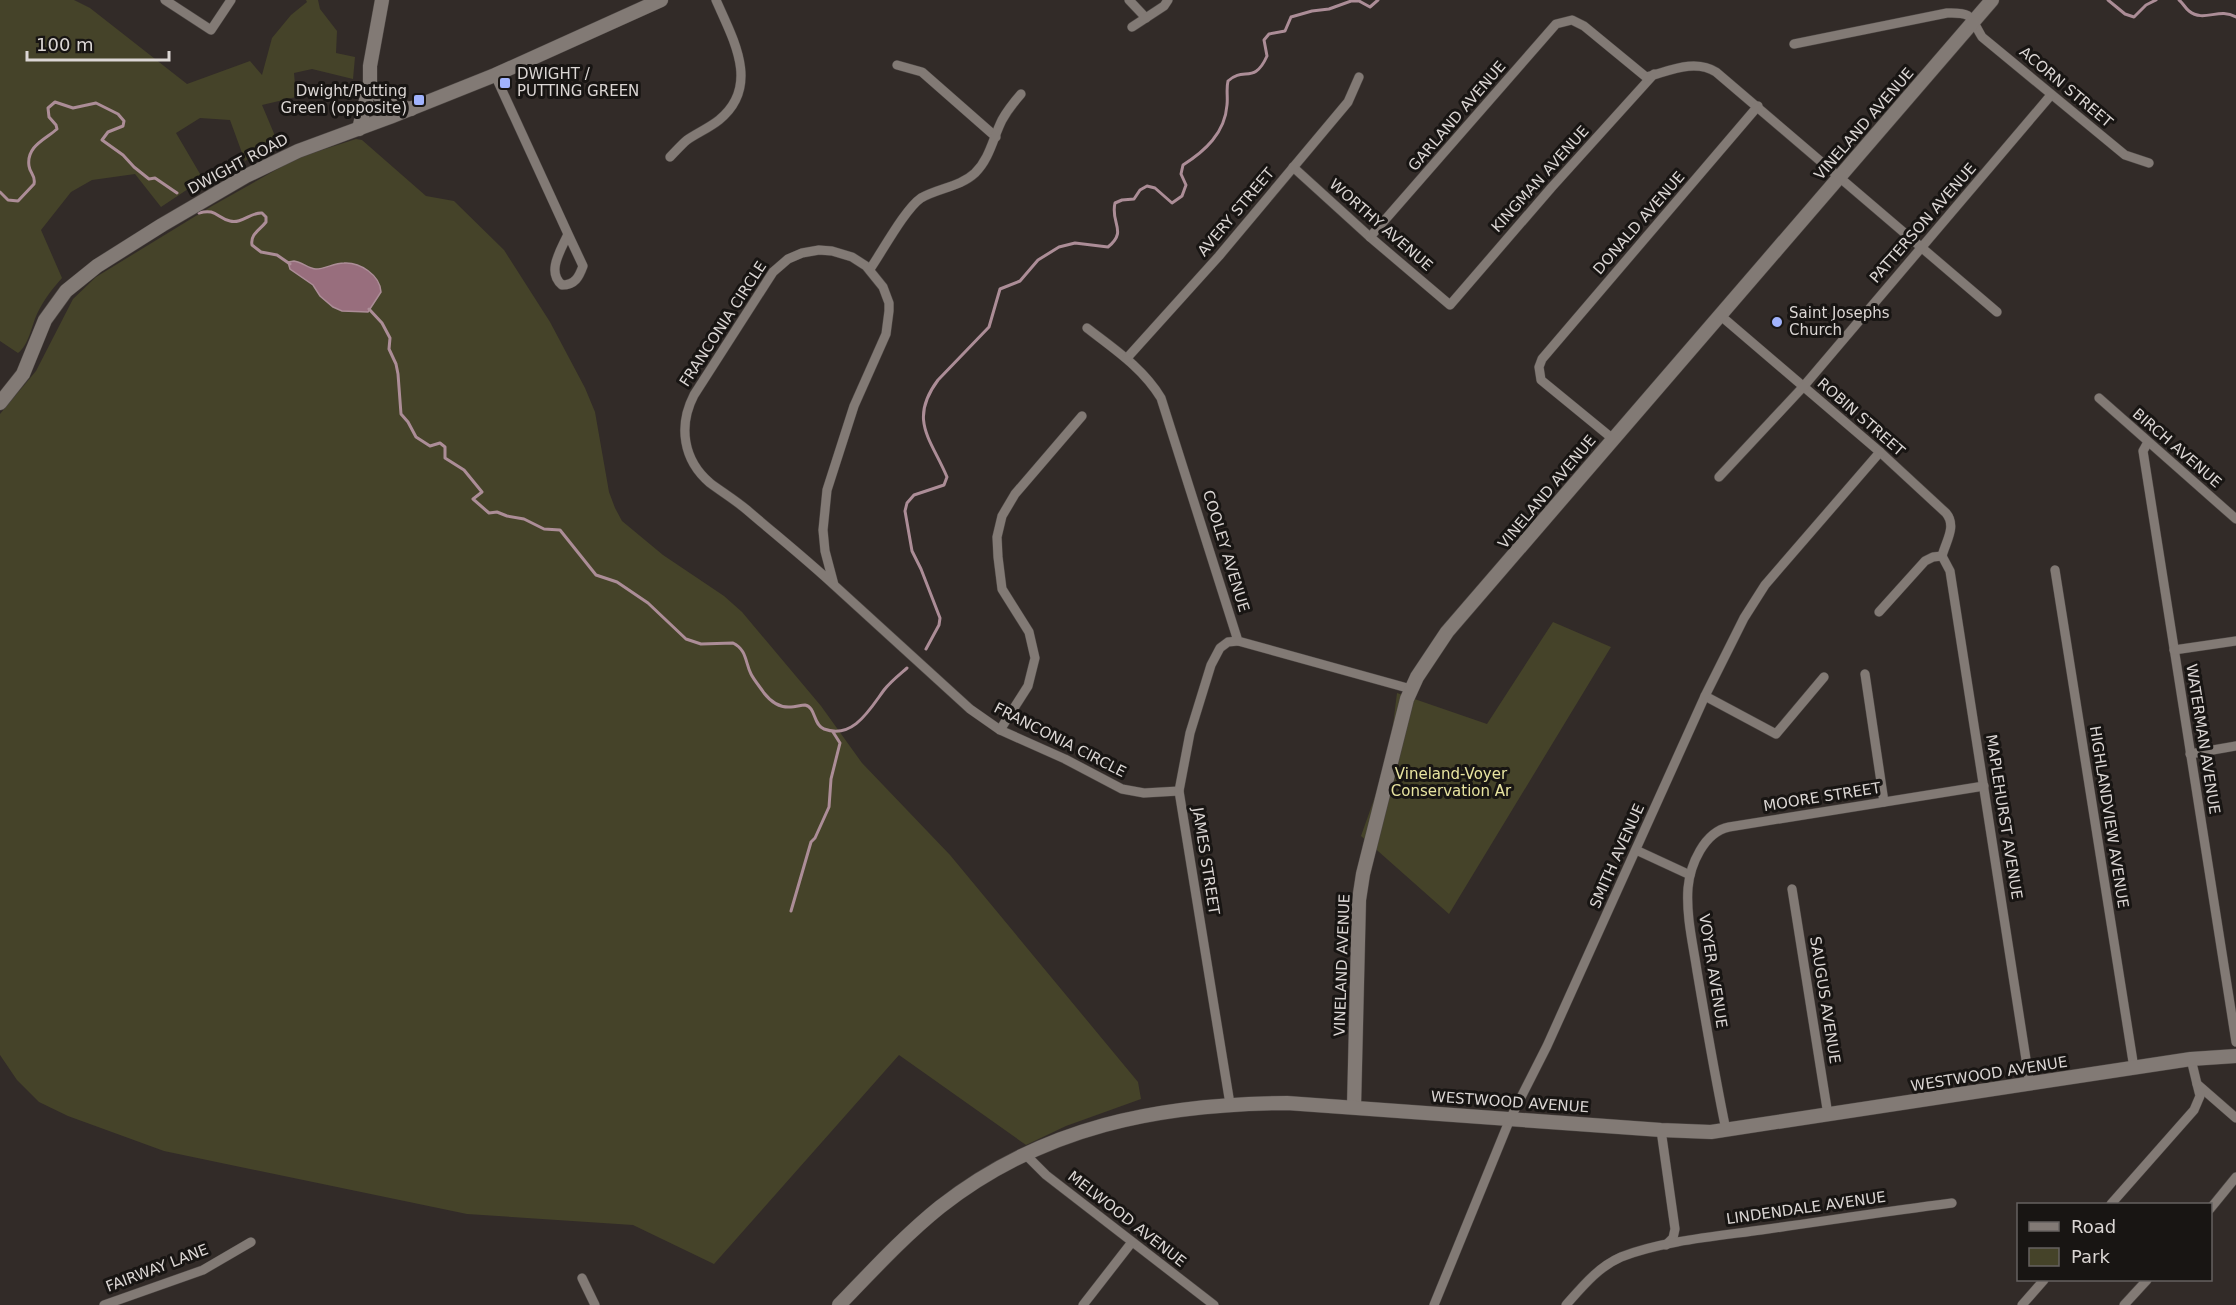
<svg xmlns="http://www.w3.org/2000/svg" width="2236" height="1305" font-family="'DejaVu Sans',sans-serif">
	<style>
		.green { fill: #454329 }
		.water { fill: #986e7d; stroke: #ac8d97; stroke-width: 1.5 }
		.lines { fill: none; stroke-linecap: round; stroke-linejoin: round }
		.stream { stroke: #ac8d97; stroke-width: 3 }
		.street-casing { stroke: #4c4643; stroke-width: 10 }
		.secondary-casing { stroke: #4c4643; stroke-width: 15 }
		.street { stroke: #827a75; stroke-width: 9 }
		.secondary { stroke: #827a75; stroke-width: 14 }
		.poi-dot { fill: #a1b3fd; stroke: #181513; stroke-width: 2 }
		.labels { text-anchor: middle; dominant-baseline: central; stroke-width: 6; stroke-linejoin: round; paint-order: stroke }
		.poi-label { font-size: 15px; fill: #dbd6d4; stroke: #181513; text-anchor: start }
		.street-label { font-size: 15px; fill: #dbd6d4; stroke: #181513 }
		.park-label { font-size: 15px; fill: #e8e4a0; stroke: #181513 }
	</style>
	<rect width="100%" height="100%" fill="#322b28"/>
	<!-- green -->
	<g class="green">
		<path d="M0,0H74L90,8L187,84L250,61L262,75L272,38L291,15L307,2L306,0H318L320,9L337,31L336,53L355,57L353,79L312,69L294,73L296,97L262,105L278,143L245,161L230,120L200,118L176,133L203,179L161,207L135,174L92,180L71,192L41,230L62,278C52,289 43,301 37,314C31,327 29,345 18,353L0,341Z"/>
		<polygon points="356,139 362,140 426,196 454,201 504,250 550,322 585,388 595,412 609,492 615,508 622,521 663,555 724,596 742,612 821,706 862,763 950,855 1138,1082 1141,1099 1066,1126 1026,1145 899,1055 714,1264 633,1225 467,1214 164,1151 68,1116 39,1102 17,1080 0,1055 0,414 36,371 73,299 96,277 212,206 297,158"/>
		<polygon points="1553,622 1611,647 1449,914 1361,836 1389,757 1397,693 1487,724"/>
	</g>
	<!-- water -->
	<path class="water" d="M294,261C302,262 309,269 316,269C325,269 334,263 344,263C360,262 380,275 381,292L368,312L342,311L333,307L320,296L313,285L290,269L288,262Z"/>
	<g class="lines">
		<!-- stream -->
		<g class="stream">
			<polyline points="2108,0 2125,14 2134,17 2146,5 2156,0"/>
			<path d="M2179,0C2183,3 2185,8 2189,11C2204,23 2219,7 2236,17"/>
			<path d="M0,192L8,200L18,201L34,184C36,175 30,174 29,166C26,146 46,139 57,129L56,125L49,117L48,108L55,102L73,108L96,103L118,114L124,121L123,126L108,132L102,140L123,155L134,167L149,179L155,178L177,193"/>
			<path d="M199,213C216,208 217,218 230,221C242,224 251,212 262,213L266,217V222C260,230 250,234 252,245L261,252L277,255L290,264"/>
			<path d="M369,309L382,323L390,338L389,349L396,364L398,374L401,414L408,422L416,437L430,446L440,443L445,447V458L464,470L482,492L473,499L489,513L497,512L507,516L524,519L544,529L560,530L596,575L617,582L648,603L686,639L701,644L733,643C747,650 745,662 751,674C754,680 760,687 764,693C771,702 780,708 791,707C795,707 801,705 805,705C816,707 813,725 824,729C853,740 870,709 884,690C890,682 899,675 907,668"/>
			<path d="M926,649L939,625L940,618L921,569L912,551L905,511L907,503L914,495L944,485L947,477C931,439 908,420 938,380L989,327L1000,289L1020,281L1038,260L1059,247L1075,243L1108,247C1128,231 1110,223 1115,203L1122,200L1134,199L1140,190L1147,186L1155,188L1172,203L1182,196L1186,185L1181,174L1183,165C1205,151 1225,133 1227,105C1228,97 1226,89 1228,81C1244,66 1254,85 1267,56L1264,40L1269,34L1285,31L1291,17L1312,11L1329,9L1351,1H1359L1370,7L1378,0"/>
			<polyline points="791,911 811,842 815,838 829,807 831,779 840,743 833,732"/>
		</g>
		<!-- street casing -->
		<g class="street-casing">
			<g id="street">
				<polyline points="165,0 211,30 231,0"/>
				<polyline points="1129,0 1146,18"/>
				<polyline points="1132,27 1164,6 1168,0"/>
				<path d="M1794,44L1947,13C1973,12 1970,17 1982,37L2125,155L2149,163"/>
				<polyline points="897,65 922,72 996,137"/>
				<path d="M495,75L568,234C561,250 546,272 562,285C575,285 579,277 583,266L568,234"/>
				<path d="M670,157C676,151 681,145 687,140C697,133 709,128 719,120C761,86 733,39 716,0"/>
				<polyline points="1293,167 1370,237 1450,305 1551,188 1654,74"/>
				<path d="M1370,237L1556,24L1572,20L1584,26L1646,77C1667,72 1694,58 1716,72L1997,312"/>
				<path d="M870,269C882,252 905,209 921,198C938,188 960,187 975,173C990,158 993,138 1002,120C1007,111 1014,102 1021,94"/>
				<path d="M1721,316L1880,452L1946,513C1957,526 1946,541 1942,556"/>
				<path d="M1087,328C1114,349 1143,368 1161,398L1238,641L1411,689"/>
				<polyline points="1127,358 1219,256 1348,102 1359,77"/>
				<polyline points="2099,398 2236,519"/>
				<polyline points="1613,439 1541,380 1539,367 1542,359 1758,106"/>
				<polyline points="2148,442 2143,451 2236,1042"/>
				<polyline points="1719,477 1803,387 2051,95"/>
				<polyline points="1942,556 1950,571 2030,1085"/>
				<polyline points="2055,570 2134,1068"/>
				<path d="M834,585C806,559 776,535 747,510C735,500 722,492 710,483C683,460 678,426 694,395L773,272L788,259L802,253L819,250L832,251L852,257L866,266L883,287L889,303V311L886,334L854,406L827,490L823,530L825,551L834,585L970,709L1000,730L1065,759L1122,789L1144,793L1179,791"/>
				<polyline points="1879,612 1925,561 1933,557 1942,556"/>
				<polyline points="2174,650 2236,641"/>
				<polyline points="1865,674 1884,802"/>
				<polyline points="1705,696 1776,734 1824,677"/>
				<polyline points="1000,730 1028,686 1035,658 1029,632 1002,589 998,557 997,537 1002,516 1015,494 1082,416"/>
				<polyline points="2190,754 2236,746"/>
				<polyline points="1636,850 1690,875"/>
				<polyline points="1792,889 1828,1115"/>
				<polyline points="2191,1059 2197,1084 2236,1118"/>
				<polyline points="1230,1104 1179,791 1190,733 1211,665 1220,648 1228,642 1238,641"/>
				<polyline points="1661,1130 1675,1229 1673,1238 1666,1245"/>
				<path d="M1726,1130C1715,1077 1706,1024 1697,971C1693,944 1686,916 1688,888C1690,865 1704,832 1729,827L1984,786"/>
				<polyline points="1025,1154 1046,1175 1214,1305"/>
				<polyline points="2111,1204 2194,1110 2200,1096 2197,1084"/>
				<polyline points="2210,1209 2236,1177"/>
				<polyline points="582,1278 595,1305"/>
				<polyline points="104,1305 203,1270 251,1242"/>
				<polyline points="1083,1305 1132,1242"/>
				<polyline points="1434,1305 1510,1119 1547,1046 1705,696 1744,618 1765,585 1880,452"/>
				<path d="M1566,1305C1582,1287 1598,1267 1621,1257C1661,1241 1718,1236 1761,1230C1825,1221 1888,1211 1952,1203"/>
				<polyline points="2022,1305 2044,1280"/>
				<polyline points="2124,1305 2147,1280"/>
			</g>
		</g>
		<!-- secondary casing -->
		<g class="secondary-casing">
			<g id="secondary">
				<path d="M382,0L370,66V84C379,100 393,106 411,109"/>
				<polyline points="359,129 370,84"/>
				<polyline points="0,403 23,374 45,320 66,291 97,266 162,225 246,176 298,151 390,117 495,75 661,0"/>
				<polyline points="1354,1107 1359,900 1363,874 1407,699 1417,677 1447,632 1992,0"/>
				<path d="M839,1305C872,1271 904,1236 940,1207C1043,1126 1160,1104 1287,1103L1661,1130L1711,1132L2191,1059L2236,1056"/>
			</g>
		</g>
		<!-- street -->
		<use href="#street" class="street"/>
		<!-- secondary -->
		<use href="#secondary" class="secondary"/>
	</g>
	<!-- markers -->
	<g class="poi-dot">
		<rect x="499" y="77" width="12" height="12" rx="3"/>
		<rect x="413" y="94" width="12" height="12" rx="3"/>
		<circle cx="1777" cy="322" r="6"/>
	</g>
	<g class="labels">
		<!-- poi labels -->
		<g class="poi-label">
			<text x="517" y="74">DWIGHT /<tspan x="517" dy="17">PUTTING GREEN</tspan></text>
			<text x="407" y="91" text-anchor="end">Dwight/Putting<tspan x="407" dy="17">Green (opposite)</tspan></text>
			<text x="1789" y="313">Saint Josephs<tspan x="1789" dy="17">Church</tspan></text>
		</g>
		<!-- street labels -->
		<g class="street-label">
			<text transform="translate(2066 87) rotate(40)">ACORN STREET</text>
			<text transform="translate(1457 116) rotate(-49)">GARLAND AVENUE</text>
			<text transform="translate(1864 124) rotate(-49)">VINELAND AVENUE</text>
			<text transform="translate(238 164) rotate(-28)">DWIGHT ROAD</text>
			<text transform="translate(1540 179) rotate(-48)">KINGMAN AVENUE</text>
			<text transform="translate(1236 212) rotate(-50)">AVERY STREET</text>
			<text transform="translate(1639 223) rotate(-49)">DONALD AVENUE</text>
			<text transform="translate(1923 223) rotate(-49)">PATTERSON AVENUE</text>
			<text transform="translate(1381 225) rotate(41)">WORTHY AVENUE</text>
			<text transform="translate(723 324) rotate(-57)">FRANCONIA CIRCLE</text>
			<text transform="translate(1861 417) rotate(41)">ROBIN STREET</text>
			<text transform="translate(2177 448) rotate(41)">BIRCH AVENUE</text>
			<text transform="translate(1547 492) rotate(-50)">VINELAND AVENUE</text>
			<text transform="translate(1226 551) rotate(73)">COOLEY AVENUE</text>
			<text transform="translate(2203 739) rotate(81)">WATERMAN AVENUE</text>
			<text transform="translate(1060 740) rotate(27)">FRANCONIA CIRCLE</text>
			<text transform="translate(1822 797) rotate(-9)">MOORE STREET</text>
			<text transform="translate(2004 817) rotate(81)">MAPLEHURST AVENUE</text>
			<text transform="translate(2109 817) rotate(81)">HIGHLANDVIEW AVENUE</text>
			<text transform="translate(1617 856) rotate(-66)">SMITH AVENUE</text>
			<text transform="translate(1206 861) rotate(81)">JAMES STREET</text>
			<text transform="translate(1342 965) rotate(-88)">VINELAND AVENUE</text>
			<text transform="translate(1713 971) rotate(81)">VOYER AVENUE</text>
			<text transform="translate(1825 1000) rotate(81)">SAUGUS AVENUE</text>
			<text transform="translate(1989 1074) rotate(-9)">WESTWOOD AVENUE</text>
			<text transform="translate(1510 1102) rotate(4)">WESTWOOD AVENUE</text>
			<text transform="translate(1806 1208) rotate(-8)">LINDENDALE AVENUE</text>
			<text transform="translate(1127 1219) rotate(38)">MELWOOD AVENUE</text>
			<text transform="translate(157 1268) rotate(-21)">FAIRWAY LANE</text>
		</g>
		<!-- park labels -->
		<g class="park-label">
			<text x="1451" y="774">Vineland-Voyer<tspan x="1451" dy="17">Conservation Ar</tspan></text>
		</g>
	</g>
	<!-- legend -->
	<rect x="2017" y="1203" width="195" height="78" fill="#181513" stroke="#666260" stroke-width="1.5"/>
	<rect x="2029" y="1222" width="30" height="9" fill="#827a75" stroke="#666260" stroke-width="1.5"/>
	<text x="2071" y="1233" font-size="18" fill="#dbd6d4">Road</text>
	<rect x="2029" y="1248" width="30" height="18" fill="#454329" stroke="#666260" stroke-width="1.5"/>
	<text x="2071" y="1263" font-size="18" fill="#dbd6d4">Park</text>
	<!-- scale -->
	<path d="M27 51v9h142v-9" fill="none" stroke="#dbd6d4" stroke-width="3"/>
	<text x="36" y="51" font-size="18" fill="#dbd6d4" stroke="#181513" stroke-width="4.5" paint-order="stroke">100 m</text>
</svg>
